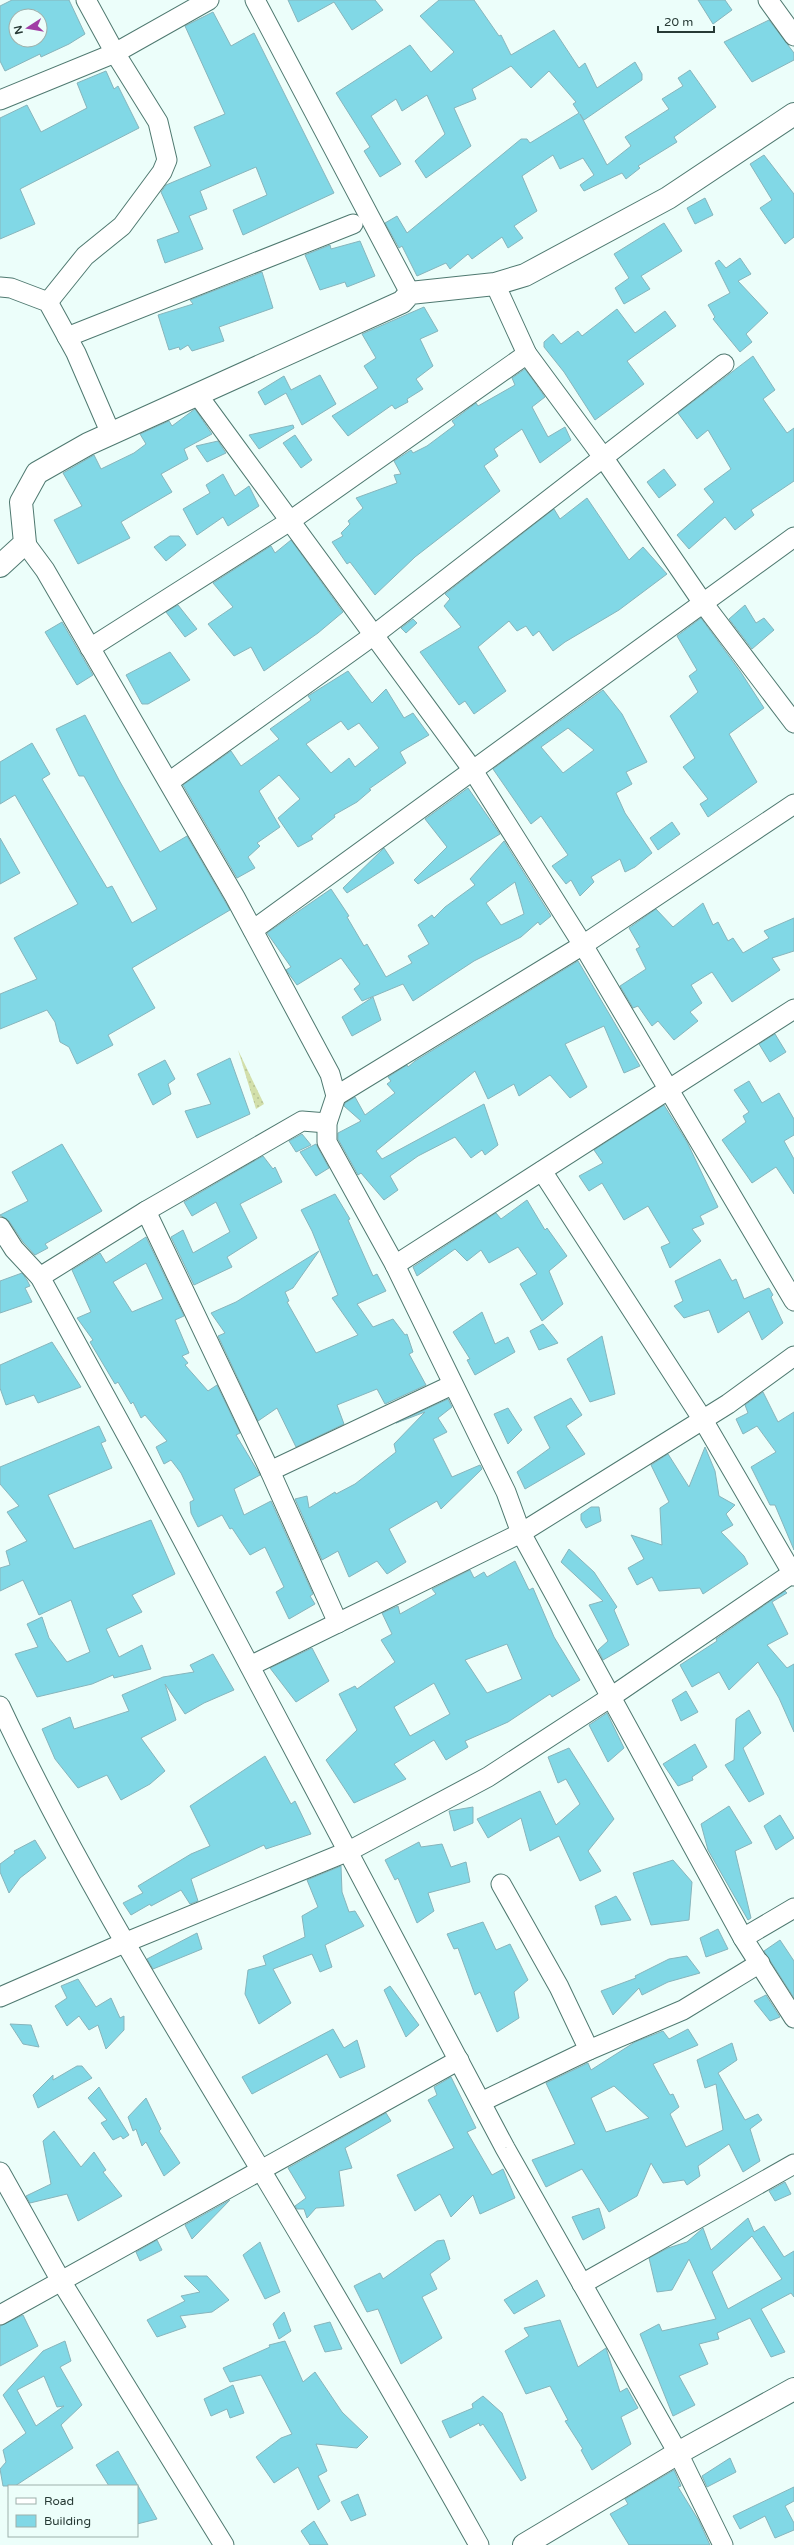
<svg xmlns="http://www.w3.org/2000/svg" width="794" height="2545" font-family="'Varela Round',sans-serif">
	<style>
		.park { fill: url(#park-dots) }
		.building { fill: #81d8e6; stroke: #87b5bc; fill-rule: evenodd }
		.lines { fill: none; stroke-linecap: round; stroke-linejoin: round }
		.street-casing { stroke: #4f7970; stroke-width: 21 }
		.secondary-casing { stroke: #4f7970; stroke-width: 24 }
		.street { stroke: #fff; stroke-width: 19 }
		.secondary { stroke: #fff; stroke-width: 22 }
	</style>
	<defs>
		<pattern id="park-dots" width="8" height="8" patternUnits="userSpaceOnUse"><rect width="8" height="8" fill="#d2dfaa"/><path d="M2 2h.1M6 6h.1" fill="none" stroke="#b4c093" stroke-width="1.8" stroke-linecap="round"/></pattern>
	</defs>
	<rect width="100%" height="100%" fill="#ecfefa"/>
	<!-- park -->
	<polygon class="park" points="238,1050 264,1104 256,1109"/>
	<!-- building -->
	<g class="building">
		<path d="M12,0H69L85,34L69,44L41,57L40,54L5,71L0,61V6ZM16,16H40V40H16Z"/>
		<polygon points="288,0 375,0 383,10 352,30 334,2 298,22"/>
		<polygon points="439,0 474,0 499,36 501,35 511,55 554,30 579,68 585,63 597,88 635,62 642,74 642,80 584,120 580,114 607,165 631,146 625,137 669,109 662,99 683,86 678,78 690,70 716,107 674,137 677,142 638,166 640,168 626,179 622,173 584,191 580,185 594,175 583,158 560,169 553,155 522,176 537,211 514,226 523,238 508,248 502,237 472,259 468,254 450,269 446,263 417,276 402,246 399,248 385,223 397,216 407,233 521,139 527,139 530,143 579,113 573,104 576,102 549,71 531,88 511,66 472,89 476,99 454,108 471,146 426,178 415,161 445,134 427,95 402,111 396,99 371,116 401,164 380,177 364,151 370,147 336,93 410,45 431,72 454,52 420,16"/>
		<polygon points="698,0 725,0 732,10 713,24"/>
		<polygon points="213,12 231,46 254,33 334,193 243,235 233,210 267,195 256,167 200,191 207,209 189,216 203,249 165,263 157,240 179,232 161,192 166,185 211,166 194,127 225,114 185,26"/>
		<polygon points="769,20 794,53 794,60 752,82 724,42"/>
		<polygon points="106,71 114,89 118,86 139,128 20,189 35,224 0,239 0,118 27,105 41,132 87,108 77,83"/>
		<polygon points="764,155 794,194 794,237 785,244 760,208 772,200 750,164"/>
		<polygon points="705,198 713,215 695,224 687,208"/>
		<polygon points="664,223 682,251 641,276 650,289 624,304 615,288 629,278 614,254"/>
		<polygon points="360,241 375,276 347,287 345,282 320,290 305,255 330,245 331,249"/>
		<polygon points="740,258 751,274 738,281 768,313 746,334 752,342 740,352 713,319 715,317 708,305 730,293 715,263 719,260 726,268"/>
		<polygon points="262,272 273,308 219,327 224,341 192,351 188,345 180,350 179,347 169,350 158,315 193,304 190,300"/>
		<polygon points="424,307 438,331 420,339 433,366 416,379 423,389 407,399 408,402 395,409 392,405 348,436 332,416 378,388 364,366 376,358 362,334"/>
		<polygon points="617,309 635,333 665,311 676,326 627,361 644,384 595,420 564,372 544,347 544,342 553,334 561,344 578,331 582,336"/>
		<polygon points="753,356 775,390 763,399 787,433 794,428 794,481 751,510 754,515 735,530 725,517 689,549 677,535 714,502 704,489 731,469 708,430 697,439 678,413"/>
		<polygon points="525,369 545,397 532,407 548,437 565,427 571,440 540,463 522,429 494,449 498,456 484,466 500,491 415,557 375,595 350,562 347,564 332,542 343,536 341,533 350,524 348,521 363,508 356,498 397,483 394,475 401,474 394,461 411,450 413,453 427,446 455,425 452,421 476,403 478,406 515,385 512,378"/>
		<polygon points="320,375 336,404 302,425 286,393 265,405 258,392 284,376 291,390"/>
		<polygon points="195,409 212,434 184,449 188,459 161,474 172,492 121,522 130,538 78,564 54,520 82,506 63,473 94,455 101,469 134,453 146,444 140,434 169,421 172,426"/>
		<polygon points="293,425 294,428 259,449 249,435"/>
		<polygon points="295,435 312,460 301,468 283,443"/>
		<polygon points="218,441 226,453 207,462 196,446"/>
		<polygon points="664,469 676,485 659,498 647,482"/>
		<polygon points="223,474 235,496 249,486 259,506 228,526 223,517 197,535 183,509 210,493 206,485"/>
		<polygon points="587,498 629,560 643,547 667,574 619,610 565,642 553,651 539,631 533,636 526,626 517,631 509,621 478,647 506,691 474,714 465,701 459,705 420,652 461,627 444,606 450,599 445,594 554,509 560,519"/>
		<polygon points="170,536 179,536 186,545 166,561 154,547"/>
		<polygon points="291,540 343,612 318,633 264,671 251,647 234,656 208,624 233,607 213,583 271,546 275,553"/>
		<polygon points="178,605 197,629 185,637 166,612"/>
		<polygon points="745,605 756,623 764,618 774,630 752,649 729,619"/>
		<polygon points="701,618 740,671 764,708 729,734 757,782 708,817 700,804 708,799 683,767 695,758 670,716 698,692 689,676 697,670 677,636"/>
		<polygon points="413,619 417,623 406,633 401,628"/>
		<polygon points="62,622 93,675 77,685 45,632"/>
		<polygon points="170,652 190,680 148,704 142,704 126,675"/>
		<path d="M348,671L372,703L386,689L404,718L413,713L429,735L400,752L406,763L369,789L371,790L357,802L334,815L335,817L311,836L313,839L298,847L278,818L300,799L279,775L259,791L280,827L257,843L260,846L248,857L255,868L237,878L183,785L231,751L241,766L279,739L270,729L311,700L308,696ZM341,721L348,730L359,723L379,748L355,767L349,758L331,773L306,744Z"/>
		<path d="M603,690L622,714L647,762L626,772L632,784L616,793L625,813L652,853L635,867L625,872L620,859L591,877L594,882L580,896L571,880L566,884L552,866L568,855L541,816L531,824L493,769ZM568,728L594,750L563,773L541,747Z"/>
		<polygon points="85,715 119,780 160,852 187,836 230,910 132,968 155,1008 108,1035 113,1045 77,1064 69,1047 60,1042 55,1022 47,1010 0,1029 0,994 37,979 14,938 78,904 15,795 0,804 0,762 32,743 50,774 42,779 107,888 112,886 132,923 157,909 84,776 79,776 56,729"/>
		<polygon points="468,788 500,834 418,884 414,880 447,847 425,819"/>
		<polygon points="672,822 680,834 658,850 650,838"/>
		<polygon points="0,838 20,873 0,884"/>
		<path d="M504,841L551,916L540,925L538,922L521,937L474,961L413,1001L403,984L362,1001L354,989L360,984L341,958L297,985L286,970L291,967L267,933L331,889L349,916L347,917L364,946L367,944L386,977L412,963L408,956L429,944L418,925L432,915L434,918L445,907L475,885L470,879ZM515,882L524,914L501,925L486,903Z"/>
		<polygon points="384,848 394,863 347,893 343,888"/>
		<polygon points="703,903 713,925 718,922 728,941 733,938 743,953 769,938 764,931 794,918 794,951 772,958 780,970 732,1002 712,972 691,985 702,1003 690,1012 698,1021 674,1040 658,1021 652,1026 638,1006 633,1008 620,986 646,969 636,949 640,947 629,928 656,909 673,927"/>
		<polygon points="578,961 640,1066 624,1073 604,1026 565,1044 587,1087 570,1098 550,1075 519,1096 514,1084 488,1099 475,1071 376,1151 382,1159 484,1104 498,1145 485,1155 482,1150 471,1158 455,1137 418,1156 390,1176 398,1190 384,1200 361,1173 358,1175 338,1139 338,1133 361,1121 344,1106 345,1103 355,1097 365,1115 395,1093 387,1084 391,1081 388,1077 407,1065 408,1067 415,1061"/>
		<polygon points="373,997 381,1020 352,1036 342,1017"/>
		<polygon points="775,1034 786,1052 770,1062 759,1044"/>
		<polygon points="230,1058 250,1114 197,1138 185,1111 211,1104 197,1074"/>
		<polygon points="165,1060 175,1079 168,1084 171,1094 153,1105 138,1074"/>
		<polygon points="749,1081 762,1103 779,1093 794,1119 794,1135 784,1141 794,1159 794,1194 776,1167 752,1183 722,1140 746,1122 743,1116 749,1112 734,1090"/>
		<polygon points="664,1105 687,1142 718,1207 700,1216 704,1224 692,1229 701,1241 670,1268 661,1247 670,1243 648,1206 624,1220 602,1183 589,1191 579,1176 603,1163 594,1150"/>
		<polygon points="302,1134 311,1145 296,1152 289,1141"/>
		<polygon points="62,1144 102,1211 45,1244 48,1248 35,1255 23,1242 9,1221 0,1215 28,1201 12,1172"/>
		<polygon points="316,1144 329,1168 316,1176 300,1152"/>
		<polygon points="263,1156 273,1169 275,1167 282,1182 240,1204 257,1238 227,1257 232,1267 194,1285 171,1237 183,1230 193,1253 230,1232 216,1202 192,1216 184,1202"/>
		<polygon points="335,1194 350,1219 348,1220 373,1276 377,1274 386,1291 357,1304 373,1327 393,1319 405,1335 407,1334 413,1352 409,1354 426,1385 385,1404 377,1389 337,1405 344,1424 296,1447 277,1408 258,1421 218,1336 225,1333 211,1313 236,1302 319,1251 293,1288 285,1292 289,1301 287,1302 316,1353 358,1335 332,1298 338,1295 312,1231 301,1210"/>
		<polygon points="527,1200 545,1230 547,1228 567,1256 549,1271 563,1304 542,1321 520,1284 537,1274 518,1247 489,1263 481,1250 467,1261 455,1249 417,1276 413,1267 496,1213 501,1219"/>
		<path d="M146,1237L184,1316L175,1320L189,1353L182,1356L188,1363L185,1365L208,1391L217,1385L240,1433L236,1435L260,1475L234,1489L244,1515L271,1501L313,1594L310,1596L315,1604L289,1619L276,1592L284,1587L265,1547L250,1555L232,1528L230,1529L222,1515L198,1527L191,1513L190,1502L194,1500L181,1473L171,1460L164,1464L156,1447L167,1441L145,1415L141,1418L133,1402L131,1404L118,1382L115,1384L90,1342L93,1340L77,1318L91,1312L72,1270L100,1253L106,1263ZM146,1263L163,1299L132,1312L113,1282Z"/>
		<polygon points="720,1259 732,1281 736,1279 744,1299 769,1288 773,1295 771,1297 783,1323 762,1340 749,1311 718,1333 709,1310 684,1318 674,1306 683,1301 675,1281"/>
		<polygon points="22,1273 27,1280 30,1286 25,1288 32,1302 0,1313 0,1281"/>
		<polygon points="482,1312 495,1344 508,1337 515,1352 475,1375 467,1360 470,1359 453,1332"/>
		<polygon points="543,1324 558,1343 539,1350 530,1331"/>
		<polygon points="602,1336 615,1394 590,1402 567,1359"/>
		<polygon points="52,1342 81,1387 38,1403 34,1395 6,1405 0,1388 0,1365"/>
		<polygon points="763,1392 778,1422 794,1412 794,1550 775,1505 770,1505 751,1467 776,1452 757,1426 743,1434 736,1419 748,1413 745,1405"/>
		<polygon points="571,1398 582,1415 566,1426 585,1454 525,1489 517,1472 550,1448 534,1417"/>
		<polygon points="448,1399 452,1407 438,1418 447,1432 433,1439 452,1477 480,1465 482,1469 441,1509 437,1501 389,1529 406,1562 387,1574 377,1561 349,1577 338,1551 322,1560 295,1499 307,1496 309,1508 335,1492 336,1494 355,1484 396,1452 394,1444 425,1412 396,1423"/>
		<polygon points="508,1408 522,1430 508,1444 494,1414"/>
		<polygon points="99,1426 106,1441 101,1443 112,1468 48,1495 74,1549 151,1520 175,1574 132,1595 142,1612 106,1629 119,1657 142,1645 151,1669 114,1678 113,1675 92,1684 37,1697 15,1654 38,1647 27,1624 42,1617 49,1638 67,1662 90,1652 71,1600 39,1615 23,1580 0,1591 0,1568 10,1565 6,1551 27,1541 7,1512 19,1506 0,1484 0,1467"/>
		<polygon points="705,1447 715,1471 719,1496 735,1505 726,1514 733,1525 721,1532 744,1556 748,1564 703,1594 700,1588 659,1591 652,1577 637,1585 628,1568 644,1559 631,1535 662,1545 660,1508 669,1502 651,1465 668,1454 689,1487"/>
		<polygon points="591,1507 599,1507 601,1521 586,1528 581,1520 581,1514"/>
		<polygon points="569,1549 594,1572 617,1607 614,1610 629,1645 603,1660 598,1650 608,1641 589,1605 603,1601 561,1562"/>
		<path d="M515,1561L529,1590L533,1588L554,1637L580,1680L552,1697L550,1694L508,1722L465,1741L468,1747L446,1760L434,1740L394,1764L406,1779L354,1803L326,1760L357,1730L339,1694L355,1686L357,1689L395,1662L381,1640L392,1634L382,1613L398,1606L400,1614L436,1594L432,1589L470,1570L474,1578L484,1572L487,1577ZM507,1644L522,1679L487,1693L465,1660ZM434,1683L450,1714L410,1736L394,1707Z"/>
		<polygon points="785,1591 787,1593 772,1602 788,1634 767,1645 787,1668 794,1664 794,1732 779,1698 758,1662 729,1690 719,1672 692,1687 680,1665 717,1641 716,1639"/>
		<polygon points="312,1648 329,1681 296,1702 270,1668"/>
		<polygon points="213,1654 234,1690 204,1703 185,1714 165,1684 176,1720 141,1738 165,1771 150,1784 121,1800 107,1775 78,1788 55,1759 42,1729 70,1717 74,1729 129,1711 122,1695 163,1677 194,1672 190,1665"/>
		<polygon points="686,1691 698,1712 681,1721 672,1700"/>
		<polygon points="749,1710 761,1733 743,1748 764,1794 749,1802 725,1765 734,1760 736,1719"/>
		<polygon points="607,1713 624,1748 608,1762 589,1725"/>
		<polygon points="695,1744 707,1767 692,1777 693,1780 678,1786 663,1764"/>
		<polygon points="569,1748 614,1819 588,1851 601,1871 580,1881 559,1836 530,1851 521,1818 488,1838 477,1819 540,1791 556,1825 580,1804 566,1779 558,1783 548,1757"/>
		<polygon points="265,1756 291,1804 295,1801 311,1834 266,1849 264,1845 191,1879 198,1901 190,1904 181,1890 151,1906 150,1904 131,1915 123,1903 143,1893 138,1886 191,1854 210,1846 190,1806"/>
		<polygon points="729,1806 752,1843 735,1851 751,1918 748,1920 708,1850 701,1824"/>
		<polygon points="473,1807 473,1823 454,1831 449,1811"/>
		<polygon points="780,1815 794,1838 776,1850 764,1826"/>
		<polygon points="35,1840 46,1858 20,1878 9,1893 0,1872 0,1864 15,1853 14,1851"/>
		<polygon points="419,1842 421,1847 442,1844 451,1867 466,1862 470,1882 428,1893 434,1911 417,1923 398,1878 395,1880 385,1860"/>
		<polygon points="673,1860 692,1882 689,1920 651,1925 633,1873"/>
		<polygon points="341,1866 342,1892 349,1912 355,1911 364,1926 325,1945 332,1967 320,1972 312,1954 273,1969 291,2003 259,2024 245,1994 248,1970 266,1965 263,1956 305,1937 302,1916 318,1907 307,1880"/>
		<polygon points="616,1896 631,1920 601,1925 595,1906"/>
		<polygon points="483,1922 496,1950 510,1944 528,1980 514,1992 519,2018 497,2032 480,1992 475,1995 458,1948 454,1949 447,1934"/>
		<polygon points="718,1929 728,1949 706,1957 700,1938"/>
		<polygon points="197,1933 202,1949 153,1969 147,1959"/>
		<polygon points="780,1940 794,1961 794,1998 764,1951"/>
		<polygon points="687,1956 700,1973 668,1982 642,1995 639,1988 613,2015 601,1991 636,1978 635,1976 669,1959"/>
		<polygon points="78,1979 96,2007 111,1998 120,2018 124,2016 124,2030 106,2049 98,2025 89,2030 79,2016 67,2026 55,2006 67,1998 61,1986"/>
		<polygon points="390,1986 419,2025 406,2037 384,1990"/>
		<polygon points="766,1995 780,2017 770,2021 754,2001"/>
		<polygon points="10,2024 31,2025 39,2047 23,2044"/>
		<polygon points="333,2029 344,2048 357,2040 365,2067 340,2078 327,2054 252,2094 242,2077"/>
		<path d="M688,2029L698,2045L653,2064L670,2095L673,2094L679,2107L670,2114L686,2147L723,2130L716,2084L705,2088L697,2060L732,2043L737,2060L718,2073L745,2120L758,2114L762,2120L750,2129L760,2161L743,2172L729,2144L698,2166L700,2176L687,2185L684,2180L663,2183L651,2163L637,2196L609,2212L582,2169L546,2187L532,2160L575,2144L546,2083L588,2063L591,2070L635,2042L663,2031L669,2039ZM614,2086L649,2118L606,2132L591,2098Z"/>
		<polygon points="77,2066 82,2066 92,2078 38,2108 33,2095 53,2075 53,2080"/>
		<polygon points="451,2077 476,2128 467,2132 492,2175 503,2169 515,2198 480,2214 473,2195 451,2217 440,2194 415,2211 397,2175 454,2148 428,2100 437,2095 434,2087"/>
		<polygon points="99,2087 129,2135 123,2139 121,2136 113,2140 101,2123 107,2120 88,2098"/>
		<polygon points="146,2098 161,2129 159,2131 180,2163 164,2176 146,2142 142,2146 136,2129 133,2131 128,2117"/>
		<polygon points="386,2113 391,2121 345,2148 352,2168 339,2171 344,2206 316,2208 307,2218 304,2209 297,2209 295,2206 306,2198 288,2168"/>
		<polygon points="54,2131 81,2167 94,2152 106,2170 103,2172 122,2196 78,2221 67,2194 30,2203 26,2196 51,2184 43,2141"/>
		<polygon points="785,2182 791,2194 775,2201 769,2191"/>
		<polygon points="230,2200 192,2239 185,2225"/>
		<polygon points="599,2208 605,2228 583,2240 572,2217"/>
		<path d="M748,2218L754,2232L764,2226L784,2257L794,2251V2297L791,2293L761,2309L785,2352L771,2357L750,2318L717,2333L719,2339L699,2344L708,2364L679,2376L695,2405L673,2416L640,2334L659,2324L662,2331L716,2319L689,2259L672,2290L657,2292L649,2258L668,2248L687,2242L703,2228L711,2250ZM752,2236L782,2279L728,2309L712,2272Z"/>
		<polygon points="157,2240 162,2250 140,2261 136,2252"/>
		<polygon points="444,2240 450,2259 430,2274 437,2289 422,2297 442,2338 401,2364 378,2309 367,2312 354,2286 380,2273 383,2279 437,2241"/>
		<polygon points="260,2242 280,2292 265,2299 243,2255"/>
		<polygon points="184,2276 207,2276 229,2300 212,2312 180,2316 186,2327 157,2337 147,2320 185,2301 181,2296 200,2292"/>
		<polygon points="537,2280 545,2296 514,2314 504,2300"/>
		<polygon points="284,2312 291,2331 279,2339 273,2324"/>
		<polygon points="23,2315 38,2346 0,2366 0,2326"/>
		<polygon points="560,2320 578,2367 606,2348 620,2392 627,2388 638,2408 621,2417 631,2444 592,2470 581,2450 583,2449 565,2421 568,2420 550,2386 526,2394 505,2351 529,2336 524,2328"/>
		<polygon points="330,2322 342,2349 325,2352 314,2326"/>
		<path d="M65,2341L71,2361L60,2367L82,2405L61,2425L73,2448L15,2486H3L0,2469L6,2462L3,2450L26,2433L3,2395L43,2351ZM44,2376L57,2407L64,2406L36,2426L17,2390Z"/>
		<polygon points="285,2341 303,2382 315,2372 342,2412 368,2437 357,2448 316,2444 327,2471 318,2476 330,2501 318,2510 298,2467 274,2483 256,2457 281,2438 292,2434 261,2375 230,2382 223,2368 270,2347 269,2345"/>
		<polygon points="233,2385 244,2413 230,2418 227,2409 211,2416 204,2399"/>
		<polygon points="483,2396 502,2413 526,2478 521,2481 483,2424 480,2426 479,2423 450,2438 442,2421 473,2408 472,2404"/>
		<polygon points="118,2451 137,2484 157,2519 137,2524 137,2486 109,2486 96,2465"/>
		<polygon points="730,2458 736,2472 707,2487 702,2476"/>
		<polygon points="674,2470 681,2486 678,2487 699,2521 710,2545 629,2545 610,2514 628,2504 625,2499"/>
		<polygon points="794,2487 794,2501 785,2506 794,2523 794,2530 775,2538 765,2516 740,2529 733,2516"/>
		<polygon points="358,2494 366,2515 351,2521 341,2502"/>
		<polygon points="314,2521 328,2545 310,2545 301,2531"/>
	</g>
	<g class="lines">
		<!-- street casing -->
		<g class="street-casing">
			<g id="street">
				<polyline points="255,0 410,293"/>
				<polyline points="768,0 794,36"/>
				<polyline points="0,100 115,53 209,0"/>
				<polyline points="495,284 527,354 603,457 703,603 794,723"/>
				<polyline points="0,287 11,288 48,302 76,353 111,434"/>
				<polyline points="48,302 85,256 122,226 162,172 167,160 158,122 115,53 86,0"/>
				<polyline points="67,337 353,224"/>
				<polyline points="197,394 472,769 583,945 794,1301"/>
				<polyline points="25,543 45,570 235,897 330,1074 336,1096 327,1123 327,1142 395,1265 506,1492 521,1533 743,1938 794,2018"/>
				<polyline points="90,648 290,521 527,354"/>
				<polyline points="169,782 374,635 724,364"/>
				<polyline points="253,930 794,537"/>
				<polyline points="336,1096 583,945 794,804"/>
				<polyline points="542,1171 703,1420 794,1576"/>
				<polyline points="146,1211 270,1471 338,1623"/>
				<polyline points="0,1227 14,1249 40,1277 142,1463 505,2148 678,2453 723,2545"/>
				<polyline points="395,1265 794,1009"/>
				<polyline points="40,1277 146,1211 302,1121 327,1123"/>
				<polyline points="270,1471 452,1385"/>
				<polyline points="250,1666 521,1533 728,1404 794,1356"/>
				<path d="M0,1706C75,1866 168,2016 259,2167C334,2292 408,2418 479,2545"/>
				<polyline points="501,1884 559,1987 589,2050"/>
				<polyline points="743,1938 794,1908"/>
				<polyline points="0,1997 124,1943 349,1851 488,1777 611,1697 794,1572"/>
				<polyline points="481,2102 589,2050 683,2010 760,1963"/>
				<polyline points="0,2172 61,2281 224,2545"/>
				<polyline points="582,2284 794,2164"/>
				<polyline points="0,2315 459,2060"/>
			</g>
		</g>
		<!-- secondary casing -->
		<g class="secondary-casing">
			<g id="secondary">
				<polyline points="0,566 25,543 21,502 37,473 88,444 402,302 410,293 495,284 525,275 668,198 794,114"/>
				<polyline points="524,2545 678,2453 794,2389"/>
			</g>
		</g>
		<!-- street -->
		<use href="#street" class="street"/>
		<!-- secondary -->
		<use href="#secondary" class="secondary"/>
	</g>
	<!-- legend -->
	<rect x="8" y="2485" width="130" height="52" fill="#ecfefa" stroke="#9db0ab"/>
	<rect x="16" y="2498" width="20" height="6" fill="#ffffff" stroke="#9db0ab"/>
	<text x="44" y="2505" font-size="12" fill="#273a35">Road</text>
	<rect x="16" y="2515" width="20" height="12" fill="#81d8e6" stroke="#9db0ab"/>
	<text x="44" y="2525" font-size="12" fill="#273a35">Building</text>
	<!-- north arrow -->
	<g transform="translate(28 28) rotate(258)"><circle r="19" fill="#ecfefa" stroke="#9db0ab"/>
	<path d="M0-3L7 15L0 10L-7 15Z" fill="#a03ea5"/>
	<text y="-6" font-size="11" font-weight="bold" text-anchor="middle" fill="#273a35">N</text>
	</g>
	<!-- scale -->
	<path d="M658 26v6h56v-6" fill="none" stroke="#273a35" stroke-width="2"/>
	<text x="664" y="26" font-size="12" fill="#273a35" stroke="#ecfefa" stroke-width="3" paint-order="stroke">20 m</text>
</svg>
